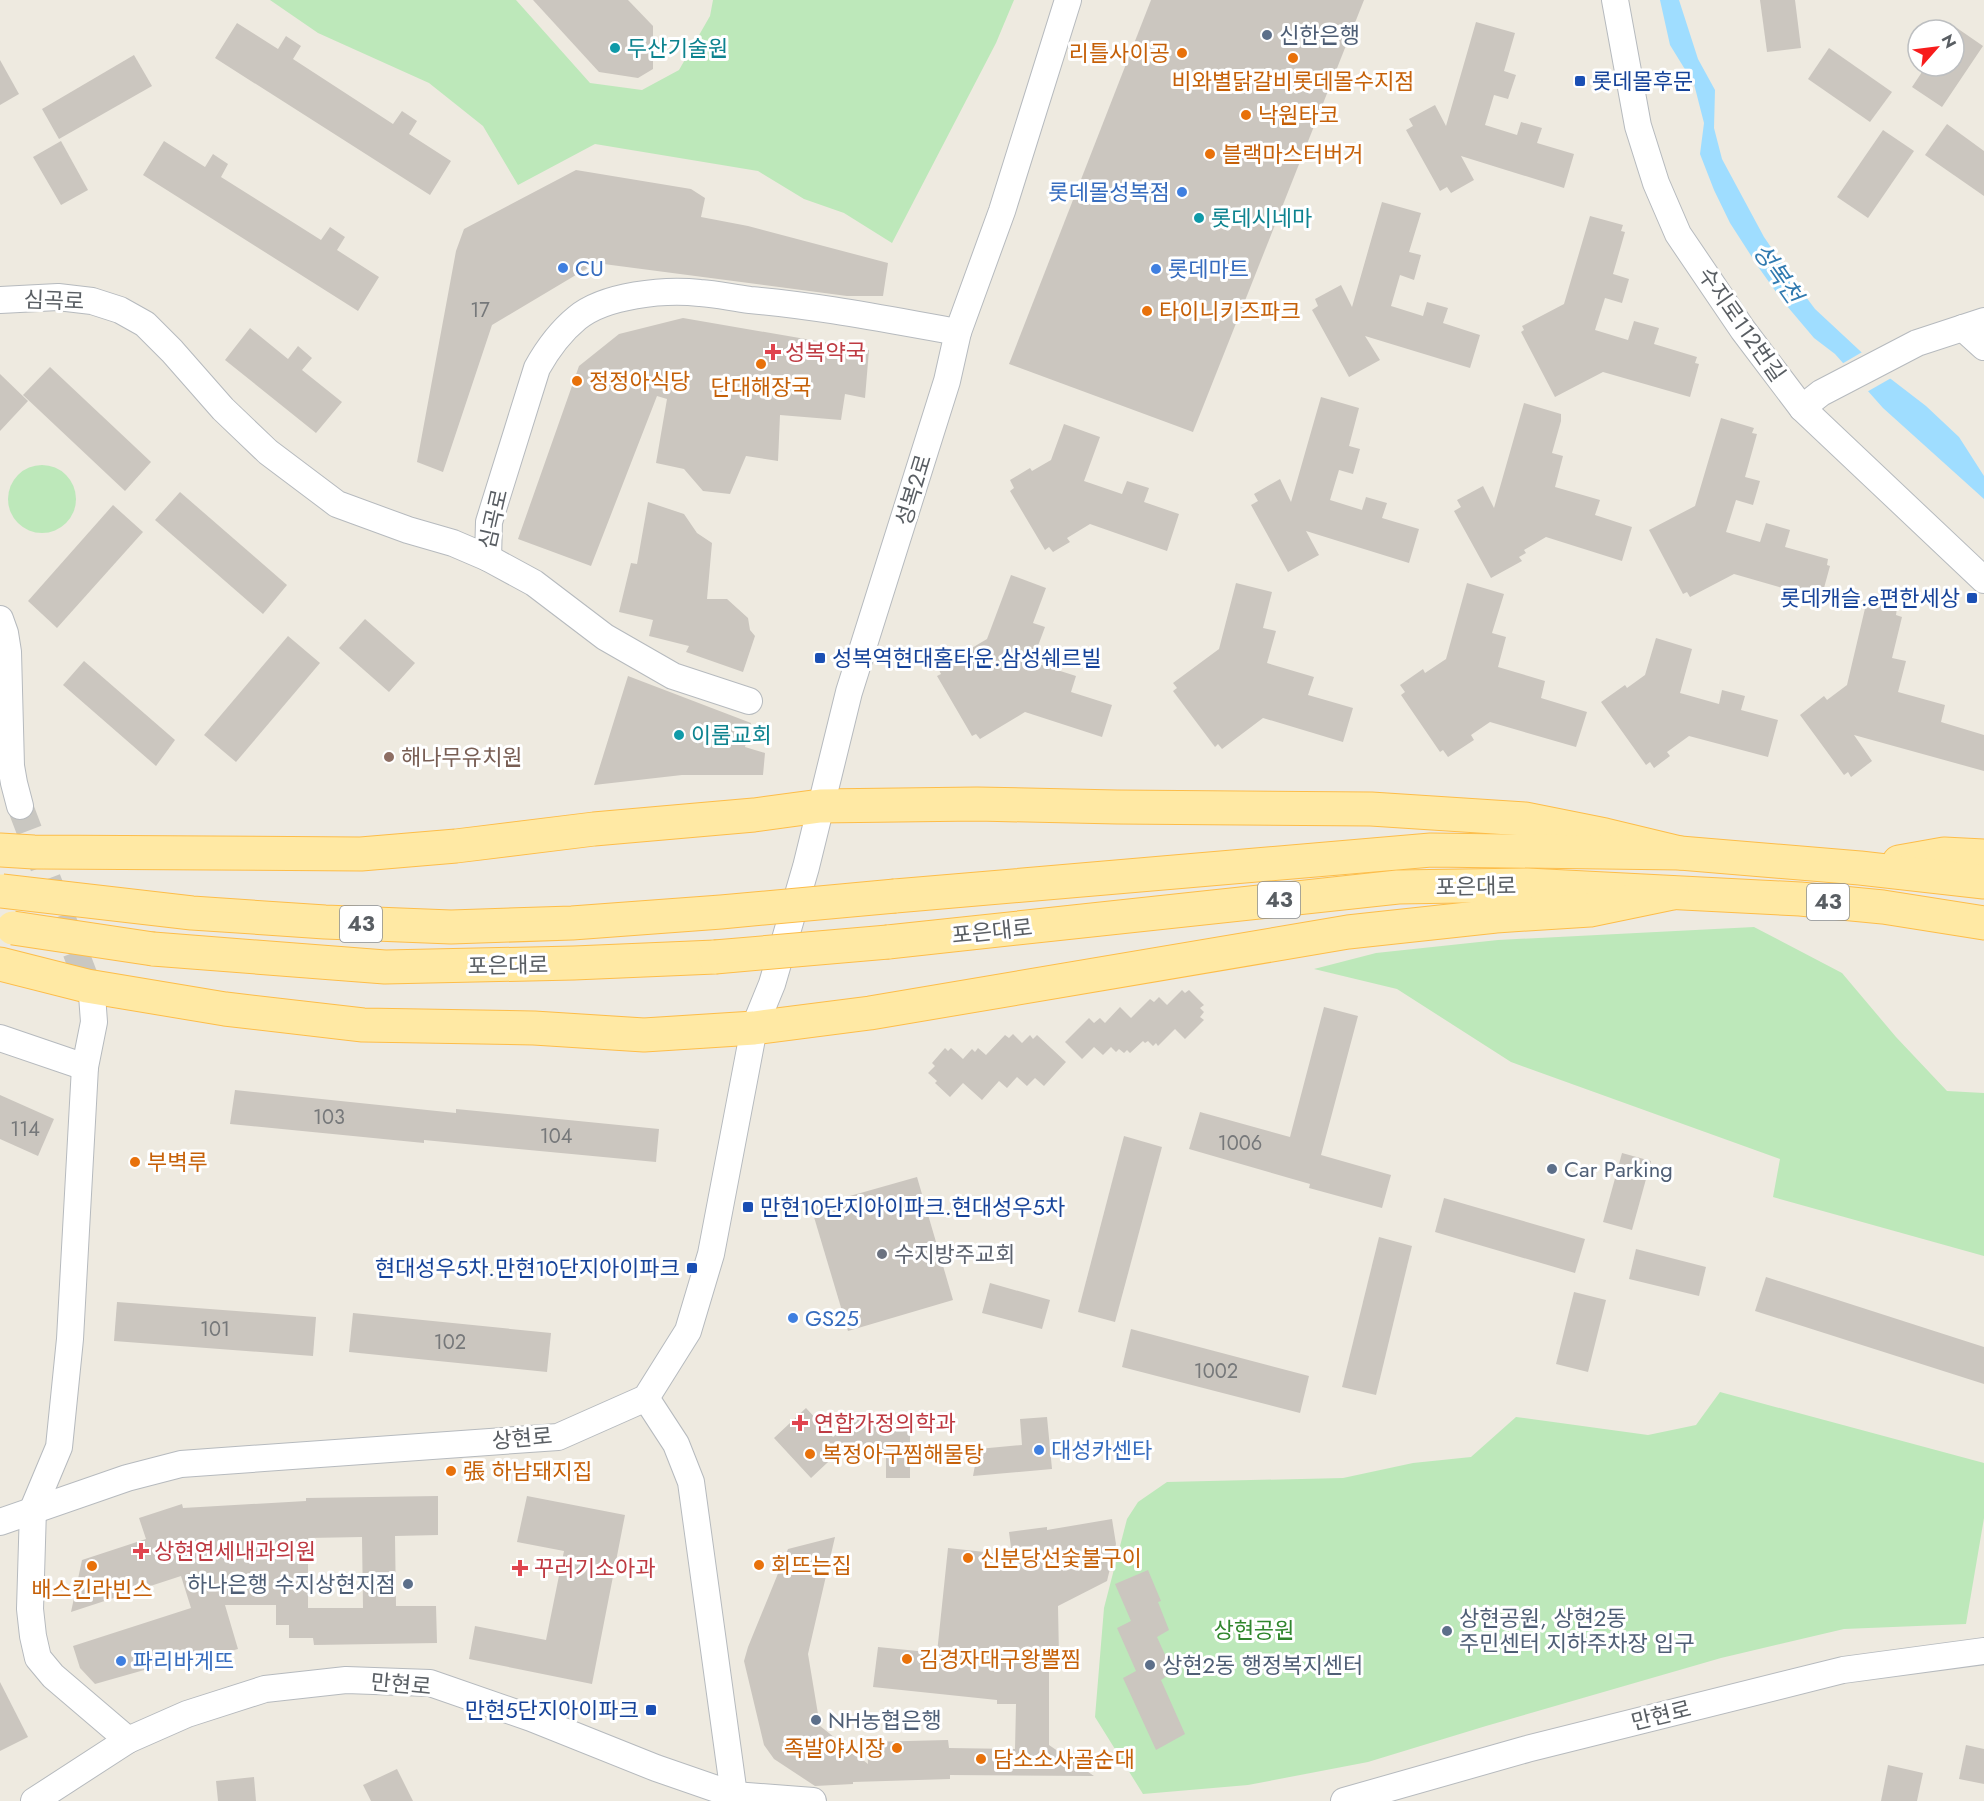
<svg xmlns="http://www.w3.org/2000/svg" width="1984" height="1801" font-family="Jost,'Noto Sans KR',sans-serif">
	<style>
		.green { fill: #bde8ba }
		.water { fill: #9fddff }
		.pier { fill: #eeeae0 }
		.building { fill: #cbc6bf; fill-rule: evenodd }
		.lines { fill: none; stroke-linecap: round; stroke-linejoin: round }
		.minor-tunnel { stroke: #c9c7c1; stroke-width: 26; stroke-dasharray: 26 13; stroke-linecap: butt }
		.minor-casing { stroke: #b6babe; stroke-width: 28 }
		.major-casing { stroke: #fdbd49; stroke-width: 35 }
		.minor { stroke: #fff; stroke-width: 26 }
		.major { stroke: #ffe9a4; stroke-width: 33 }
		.major-bridge-casing { stroke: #fdbd49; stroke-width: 35; stroke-linecap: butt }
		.major-bridge { stroke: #ffe9a4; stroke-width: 33 }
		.service-dot { fill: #5c6f8a; stroke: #fff; stroke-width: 2 }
		.culture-dot { fill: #0f9aa8; stroke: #fff; stroke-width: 2 }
		.food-dot { fill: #e8710a; stroke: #fff; stroke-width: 2 }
		.transit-dot { fill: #1a4fb4; stroke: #fff; stroke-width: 2 }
		.shop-dot { fill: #3f7fe0; stroke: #fff; stroke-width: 2 }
		.health-dot { fill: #e0444e; stroke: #fff; stroke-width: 2 }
		.education-dot { fill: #8d6e63; stroke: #fff; stroke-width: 2 }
		.worship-dot { fill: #6b7280; stroke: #fff; stroke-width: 2 }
		.labels { text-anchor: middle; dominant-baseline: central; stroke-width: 6; stroke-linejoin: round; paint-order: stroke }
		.number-label { font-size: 20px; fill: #76787a }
		.shield { fill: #fff; stroke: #8b8e92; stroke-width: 1.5 }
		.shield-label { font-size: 21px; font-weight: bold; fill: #595e63 }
		.service-label { font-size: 22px; fill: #4e5e75; stroke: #fff; text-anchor: start }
		.culture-label { font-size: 22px; fill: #0d838f; stroke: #fff; text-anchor: start }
		.food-label { font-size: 22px; fill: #c56008; stroke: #fff; text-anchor: start }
		.transit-label { font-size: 22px; fill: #164399; stroke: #fff; text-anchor: start }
		.shop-label { font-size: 22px; fill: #366cbe; stroke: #fff; text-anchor: start }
		.street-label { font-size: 22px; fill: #595e63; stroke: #fff }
		.health-label { font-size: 22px; fill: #be3a42; stroke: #fff; text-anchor: start }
		.education-label { font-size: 22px; fill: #785e54; stroke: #fff; text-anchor: start }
		.worship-label { font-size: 22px; fill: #5b616d; stroke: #fff; text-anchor: start }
		.park-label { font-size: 22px; fill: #30862d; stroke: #fff }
		.water-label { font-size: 24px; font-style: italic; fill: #317ab0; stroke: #fff }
	</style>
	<rect width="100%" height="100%" fill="#eeeae0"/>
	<!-- green -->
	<g class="green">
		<polygon points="270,0 516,0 590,83 642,90 679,70 710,16 713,0 1014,0 996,43 892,243 844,213 804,199 758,171 595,144 518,185 483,126 429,83 318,33"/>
		<circle cx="42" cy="499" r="34"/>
		<polygon points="1754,927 1842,973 1896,1037 1947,1091 1984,1093 1984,1256 1773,1197 1780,1159 1511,1062 1397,989 1314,969 1376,953 1498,940"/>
		<polygon points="1720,1392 1984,1463 1984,1518 1966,1624 1844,1629 1721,1658 1486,1726 1368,1762 1248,1785 1143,1794 1095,1717 1104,1608 1127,1519 1138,1502 1167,1482 1343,1478 1413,1463 1471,1457 1516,1417 1648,1435 1696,1425"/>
	</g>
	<!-- water -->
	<polygon class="water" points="1660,0 1679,0 1698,59 1715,90 1714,128 1722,159 1764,237 1794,281 1815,309 1887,376 1926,406 1959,437 1984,476 1984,499 1883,408 1835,354 1814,338 1781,299 1759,268 1730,223 1714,190 1700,154 1704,123 1694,84 1670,45"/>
	<!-- pier -->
	<polygon class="pier" points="1864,351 1893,377 1865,393 1840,365"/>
	<!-- building -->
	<g class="building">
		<polygon points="533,0 628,0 653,26 653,69 638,78 599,72"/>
		<polygon points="1151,0 1364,0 1193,432 1009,364"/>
		<polygon points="1760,0 1795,0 1801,48 1767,52"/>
		<polygon points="1476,22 1515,33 1504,71 1516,75 1508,99 1494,95 1485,125 1517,135 1521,122 1542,128 1537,143 1574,154 1564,188 1461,156 1474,180 1451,193 1447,187 1440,191 1406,130 1413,126 1409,119 1435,105 1446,126"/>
		<polygon points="237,23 278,49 286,36 301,46 293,59 393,124 402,111 417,121 409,134 451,161 430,195 215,58"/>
		<polygon points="1954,26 1983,46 1942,107 1912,87 1926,66 1954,66"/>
		<polygon points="1829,48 1892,92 1870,122 1808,79"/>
		<polygon points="134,55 152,86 59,139 42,109"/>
		<polygon points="0,60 19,94 0,105"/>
		<polygon points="1947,124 1984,151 1984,196 1925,155"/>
		<polygon points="1883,130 1914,151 1868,218 1837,197"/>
		<polygon points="61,141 88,190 61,205 33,157"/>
		<polygon points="164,141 205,167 213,154 228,164 221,177 321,240 330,227 345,237 337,250 379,277 358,311 143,175"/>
		<polygon points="576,170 691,189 705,198 701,217 748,226 888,263 883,296 847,296 596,263 492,325 443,472 417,462 456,251 464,229"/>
		<polygon points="1382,202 1421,213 1409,252 1421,255 1414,280 1400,275 1391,306 1423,316 1427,302 1448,308 1443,323 1480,335 1470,368 1365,336 1380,360 1349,377 1312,310 1318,306 1315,299 1341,285 1352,307"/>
		<polygon points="1590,216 1623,225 1621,231 1625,232 1613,274 1629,279 1622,303 1605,298 1595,330 1628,340 1634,321 1659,328 1654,344 1697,357 1695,363 1699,364 1690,397 1603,372 1555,397 1521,332 1524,330 1522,326 1564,304"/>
		<polygon points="683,318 869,350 865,398 845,394 841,420 780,415 778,461 746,456 730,494 703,491 684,469 656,463 667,399 657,396 591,566 518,539 579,366 619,334"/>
		<polygon points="250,328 288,359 298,346 312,358 302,370 342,402 316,433 225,360"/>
		<polygon points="50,367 151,462 125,491 23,395"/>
		<polygon points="0,374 28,401 0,431"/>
		<polygon points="1321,397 1359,408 1349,446 1360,449 1353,474 1339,470 1330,500 1362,510 1366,497 1387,503 1382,518 1419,529 1409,563 1306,531 1319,555 1288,572 1251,505 1258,501 1254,494 1280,479 1291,502"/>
		<polygon points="1524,403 1561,414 1561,421 1552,453 1563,456 1555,487 1600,500 1595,515 1632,527 1622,561 1546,537 1524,550 1526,553 1519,557 1522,561 1491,578 1454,511 1461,507 1457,500 1483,486 1494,508"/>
		<polygon points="1721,418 1754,428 1752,433 1757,434 1745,477 1760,481 1753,505 1736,500 1726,532 1760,542 1766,523 1790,530 1785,547 1828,559 1827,565 1830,566 1821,599 1734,574 1690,597 1687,592 1683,594 1649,530 1695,506"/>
		<polygon points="1064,424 1100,437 1084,481 1122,494 1127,481 1149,488 1144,502 1179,514 1167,551 1090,524 1067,538 1070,542 1053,552 1049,547 1045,550 1010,491 1014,488 1010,480 1030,468 1032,471 1051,460"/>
		<polygon points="180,492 287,585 263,614 155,520"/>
		<polygon points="648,502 684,514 697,533 712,543 707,599 727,599 748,618 750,630 755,636 743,672 686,652 689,646 649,636 653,620 619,612 631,563 637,564"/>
		<polygon points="113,505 143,532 57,628 28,601"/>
		<polygon points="1011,575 1046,588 1033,623 1045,627 1032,662 1076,676 1071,692 1112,705 1102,737 1025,712 980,739 976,734 972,736 937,676 941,674 938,668 987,639"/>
		<polygon points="1236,583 1272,592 1263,628 1276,631 1267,663 1314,677 1308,695 1353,708 1343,742 1263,718 1222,749 1218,744 1215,747 1173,691 1177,688 1173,683 1219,649"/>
		<polygon points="1467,583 1504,594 1492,633 1506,637 1498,667 1545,681 1541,698 1587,712 1576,747 1490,722 1471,735 1474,740 1448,757 1443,750 1440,752 1401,695 1405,692 1400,685 1423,669 1425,673 1446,659"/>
		<polygon points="1867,600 1897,608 1896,615 1902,617 1892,658 1906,661 1898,692 1945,705 1941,722 1984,735 1984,771 1854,735 1872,761 1851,777 1848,772 1844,775 1800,715 1824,696 1827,700 1847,685"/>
		<polygon points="365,619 415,663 389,692 339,648"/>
		<polygon points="288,636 320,663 236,762 204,735"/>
		<polygon points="1656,638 1692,649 1680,693 1719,704 1722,690 1745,696 1741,710 1778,720 1768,757 1689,736 1667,752 1670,756 1654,768 1650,762 1646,765 1601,702 1625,685 1627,688 1645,675"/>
		<polygon points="84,661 175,740 156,766 63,685"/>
		<polygon points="628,676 751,723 745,747 765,753 763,775 682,775 594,785"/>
		<polygon points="1182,990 1185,993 1189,990 1204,1005 1200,1008 1204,1012 1200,1017 1204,1020 1185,1039 1175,1029 1158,1046 1156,1043 1153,1046 1148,1041 1145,1043 1143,1041 1130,1053 1127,1050 1124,1053 1119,1049 1116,1052 1111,1047 1103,1055 1094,1047 1082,1059 1065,1042 1089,1018 1094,1023 1100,1018 1105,1023 1120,1007 1131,1018 1150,999 1154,1002 1159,997 1167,1005"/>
		<polygon points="1324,1007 1358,1016 1321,1155 1391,1175 1382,1208 1309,1188 1310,1184 1189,1149 1200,1112 1290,1137"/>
		<polygon points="1013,1034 1022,1043 1030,1035 1033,1039 1037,1035 1066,1062 1044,1086 1035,1078 1027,1086 1017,1077 1007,1088 999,1081 982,1100 963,1083 950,1097 935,1083 937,1081 928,1073 935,1066 932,1063 945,1048 948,1051 951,1048 963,1059 972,1049 975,1052 978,1048 986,1055 1005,1035 1009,1038"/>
		<polygon points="235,1090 456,1113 456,1109 659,1129 656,1162 424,1140 424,1143 230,1124"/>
		<polygon points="0,1095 54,1119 38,1156 0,1139"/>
		<polygon points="1124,1136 1162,1147 1115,1322 1078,1312"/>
		<polygon points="1622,1153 1651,1161 1632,1230 1603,1222"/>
		<polygon points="917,1177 953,1300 848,1331 811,1207"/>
		<polygon points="1444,1198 1585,1239 1575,1273 1435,1232"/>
		<polygon points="1379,1237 1412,1246 1376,1395 1342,1387"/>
		<polygon points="1636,1249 1706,1267 1699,1296 1629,1279"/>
		<polygon points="1766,1277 1984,1347 1984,1384 1755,1311"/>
		<polygon points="990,1283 1050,1300 1042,1329 982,1313"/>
		<polygon points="1574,1292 1606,1300 1588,1372 1556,1364"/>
		<polygon points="117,1302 316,1317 313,1356 114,1341"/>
		<polygon points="353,1313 551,1333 547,1372 349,1352"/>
		<polygon points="1131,1329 1309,1376 1300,1413 1122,1367"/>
		<polygon points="806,1408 833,1437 862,1416 866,1422 910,1422 910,1478 886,1478 886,1455 853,1455 843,1448 811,1478 774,1438"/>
		<polygon points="1047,1417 1052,1469 973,1476 978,1449 1022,1445 1020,1419"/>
		<path d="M438,1496V1535L395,1536L396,1606H436L437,1643L314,1645L313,1638H289V1625H276V1605H225L238,1649L192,1662L190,1657L95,1684L80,1668L73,1646L191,1608L181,1576L71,1612L82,1560L146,1539L139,1518L182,1504L183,1508L306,1501V1498ZM362,1537L363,1608H308V1538Z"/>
		<polygon points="527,1496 625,1515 592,1684 469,1659 475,1626 546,1640 564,1551 517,1542"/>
		<polygon points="1112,1519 1116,1544 1107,1581 1058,1606 1059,1657 1049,1657 1049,1745 1094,1776 950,1775 950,1779 853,1782 853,1784 815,1786 774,1759 764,1745 744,1661 748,1647 788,1549 835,1537 808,1654 820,1726 868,1764 867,1742 948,1740 949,1748 1015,1749 1016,1704 997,1704 997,1700 873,1687 878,1647 937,1653 948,1548 1012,1555 1009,1532 1047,1527 1047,1530"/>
		<polygon points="1148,1570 1161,1601 1158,1602 1169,1630 1157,1637 1167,1659 1167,1676 1161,1680 1185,1734 1156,1750 1123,1678 1136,1671 1117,1628 1131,1621 1115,1584"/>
		<polygon points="0,1682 28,1737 0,1751"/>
		<polygon points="1966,1745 1984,1749 1984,1784 1959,1779"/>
		<polygon points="1888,1765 1923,1773 1917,1801 1881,1801"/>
		<polygon points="397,1769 413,1801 371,1801 363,1785"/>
		<polygon points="254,1777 256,1801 218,1801 216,1781"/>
	</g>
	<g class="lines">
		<!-- minor-tunnel -->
		<polyline class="minor-tunnel" points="20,806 92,995"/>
		<!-- minor casing -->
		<g class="minor-casing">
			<g id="minor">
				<polyline points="1615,0 1638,126 1656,183 1678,234 1743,330 1802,408 1984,580"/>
				<path d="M0,300L58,297L92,301L120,310L145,324L172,351L223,409L268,452L337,504L408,530L453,543L488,558L489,522L537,368C547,350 560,332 577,318C605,295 664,289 700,293C717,294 733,298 750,300C820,306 889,320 958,332"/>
				<polyline points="1963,328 1984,347"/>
				<polyline points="1802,408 1821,393 1917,343 1984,321"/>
				<polyline points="488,558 534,583 605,637 673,676 749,701"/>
				<polyline points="0,619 5,633 8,652 11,766 14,783 20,806"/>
				<polyline points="92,995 94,1022 85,1067 70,1339 59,1447 33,1509 30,1609 33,1636 38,1658 53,1676 128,1740"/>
				<polyline points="0,1038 85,1067"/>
				<polyline points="646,1398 676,1444 691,1482 734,1795"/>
				<polyline points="0,1522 127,1478 181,1464 558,1437 646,1398 688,1331 711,1254 754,1028 772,984 806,867 849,692 947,381 958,332 1002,211 1068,0"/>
				<polyline points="34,1801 128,1740 187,1714 265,1689 346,1680 430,1683 531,1718 656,1768 734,1795 813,1801"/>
				<polyline points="1344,1801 1527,1749 1843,1670 1984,1651"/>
			</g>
		</g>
		<!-- major casing -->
		<g class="major-casing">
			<g id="major">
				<polyline points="0,850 34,852 361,854 456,846 594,829 754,815 820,806 977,804 1117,807 1371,809 1525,819 1605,835 1680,853"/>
				<polyline points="1899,862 1944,854 1984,856"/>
				<polyline points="895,896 1431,850 1680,853 1860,868 1984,882"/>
				<polyline points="888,942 1398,887 1527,885 1800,899 1883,907 1984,923"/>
				<polyline points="153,949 385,967 574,963 715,957"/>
				<polyline points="0,964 87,986 225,1009 363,1025 534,1028 644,1035 754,1028 870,1013 1348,932 1496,916 1590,910 1672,893"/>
			</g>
		</g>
		<!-- minor -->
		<use href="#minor" class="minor"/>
		<!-- major -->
		<use href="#major" class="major"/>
		<!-- major-bridge casing -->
		<g class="major-bridge-casing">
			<g id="major-bridge">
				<polyline points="2,891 192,913 325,922 451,927 572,923 721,912 895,896"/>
				<polyline points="13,928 153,949"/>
				<polyline points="715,957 888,942"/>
			</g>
		</g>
		<!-- major-bridge -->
		<use href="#major-bridge" class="major-bridge"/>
	</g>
	<!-- markers -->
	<g class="service-dot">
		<circle cx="1267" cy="35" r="6"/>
		<circle cx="1552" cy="1169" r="6"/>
		<circle cx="408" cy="1584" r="6"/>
		<circle cx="1447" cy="1631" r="6"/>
		<circle cx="1150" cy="1665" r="6"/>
		<circle cx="816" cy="1720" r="6"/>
	</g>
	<g class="culture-dot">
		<circle cx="615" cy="48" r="6"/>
		<circle cx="1199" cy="218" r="6"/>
		<circle cx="679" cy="735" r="6"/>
	</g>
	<g class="food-dot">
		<circle cx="1182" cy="53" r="6"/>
		<circle cx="1293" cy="58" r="6"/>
		<circle cx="1246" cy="115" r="6"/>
		<circle cx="1210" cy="154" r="6"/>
		<circle cx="1147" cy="311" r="6"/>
		<circle cx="761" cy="364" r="6"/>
		<circle cx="577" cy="381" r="6"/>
		<circle cx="135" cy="1162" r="6"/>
		<circle cx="810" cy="1454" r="6"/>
		<circle cx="451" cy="1471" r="6"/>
		<circle cx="968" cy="1558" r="6"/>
		<circle cx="759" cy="1565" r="6"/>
		<circle cx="92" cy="1566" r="6"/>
		<circle cx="907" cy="1659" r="6"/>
		<circle cx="897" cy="1748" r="6"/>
		<circle cx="981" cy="1759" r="6"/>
	</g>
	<g class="transit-dot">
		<rect x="1574" y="75" width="12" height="12" rx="3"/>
		<rect x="1966" y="592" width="12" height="12" rx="3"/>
		<rect x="814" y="652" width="12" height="12" rx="3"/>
		<rect x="742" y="1201" width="12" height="12" rx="3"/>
		<rect x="686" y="1262" width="12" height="12" rx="3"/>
		<rect x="645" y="1704" width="12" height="12" rx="3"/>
	</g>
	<g class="shop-dot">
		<circle cx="1182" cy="192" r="6"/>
		<circle cx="563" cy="268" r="6"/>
		<circle cx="1156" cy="269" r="6"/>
		<circle cx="793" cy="1318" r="6"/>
		<circle cx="1039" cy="1450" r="6"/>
		<circle cx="121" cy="1661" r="6"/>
	</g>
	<g class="health-dot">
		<path d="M770 343h6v6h6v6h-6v6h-6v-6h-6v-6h6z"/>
		<path d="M797 1414h6v6h6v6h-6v6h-6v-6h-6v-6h6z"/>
		<path d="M138 1542h6v6h6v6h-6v6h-6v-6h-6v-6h6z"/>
		<path d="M517 1559h6v6h6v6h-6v6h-6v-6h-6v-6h6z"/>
	</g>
	<circle class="education-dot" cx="389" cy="757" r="6"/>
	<circle class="worship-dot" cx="882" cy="1254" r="6"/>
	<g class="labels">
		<!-- number labels -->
		<g class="number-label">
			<text x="480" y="310">17</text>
			<text x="329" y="1117">103</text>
			<text x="25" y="1129">114</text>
			<text x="556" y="1136">104</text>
			<text x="1240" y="1143">1006</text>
			<text x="215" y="1329">101</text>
			<text x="450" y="1342">102</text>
			<text x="1216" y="1371">1002</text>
		</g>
		<!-- shield labels -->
		<g class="shield">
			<rect x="1258" y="882" width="42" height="36" rx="4.5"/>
			<rect x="1807" y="884" width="42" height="36" rx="4.5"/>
			<rect x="340" y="906" width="42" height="36" rx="4.5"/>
		</g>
		<g class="shield-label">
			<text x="1279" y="900">43</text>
			<text x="1828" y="902">43</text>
			<text x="361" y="924">43</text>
		</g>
		<!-- service labels -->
		<g class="service-label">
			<text x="1279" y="35">신한은행</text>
			<text x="1564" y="1169">Car Parking</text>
			<text x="396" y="1584" text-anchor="end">하나은행 수지상현지점</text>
			<text x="1459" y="1618">상현공원, 상현2동<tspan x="1459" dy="25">주민센터 지하주차장 입구</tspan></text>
			<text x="1162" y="1665">상현2동 행정복지센터</text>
			<text x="828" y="1720">NH농협은행</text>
		</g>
		<!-- culture labels -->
		<g class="culture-label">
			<text x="627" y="48">두산기술원</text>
			<text x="1211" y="218">롯데시네마</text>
			<text x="691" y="735">이룸교회</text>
		</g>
		<!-- food labels -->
		<g class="food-label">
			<text x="1170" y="53" text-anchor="end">리틀사이공</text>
			<text x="1293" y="81" text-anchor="middle">비와별닭갈비롯데몰수지점</text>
			<text x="1258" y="115">낙원타코</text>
			<text x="1222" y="154">블랙마스터버거</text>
			<text x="1159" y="311">타이니키즈파크</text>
			<text x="589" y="381">정정아식당</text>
			<text x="761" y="387" text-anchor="middle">단대해장국</text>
			<text x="147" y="1162">부벽루</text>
			<text x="822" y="1454">복정아구찜해물탕</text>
			<text x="463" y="1471">張 하남돼지집</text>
			<text x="980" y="1558">신분당선숯불구이</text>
			<text x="771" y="1565">회뜨는집</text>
			<text x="92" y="1589" text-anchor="middle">배스킨라빈스</text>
			<text x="919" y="1659">김경자대구왕뽈찜</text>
			<text x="885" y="1748" text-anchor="end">족발야시장</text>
			<text x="993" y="1759">담소소사골순대</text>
		</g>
		<!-- transit labels -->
		<g class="transit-label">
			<text x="1592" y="81">롯데몰후문</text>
			<text x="1960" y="598" text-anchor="end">롯데캐슬.e편한세상</text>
			<text x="832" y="658">성복역현대홈타운.삼성쉐르빌</text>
			<text x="760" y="1207">만현10단지아이파크.현대성우5차</text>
			<text x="680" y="1268" text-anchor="end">현대성우5차.만현10단지아이파크</text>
			<text x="639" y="1710" text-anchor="end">만현5단지아이파크</text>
		</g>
		<!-- shop labels -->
		<g class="shop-label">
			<text x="1170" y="192" text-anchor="end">롯데몰성복점</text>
			<text x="575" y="268">CU</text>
			<text x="1168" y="269">롯데마트</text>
			<text x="805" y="1318">GS25</text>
			<text x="1051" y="1450">대성카센타</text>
			<text x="133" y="1661">파리바게뜨</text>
		</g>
		<!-- street labels -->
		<g class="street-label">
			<text transform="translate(54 300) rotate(2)">심곡로</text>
			<text transform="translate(1742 324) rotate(55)">수지로112번길</text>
			<text transform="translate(913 490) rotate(-73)">성복2로</text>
			<text transform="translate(493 519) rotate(-77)">심곡로</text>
			<text transform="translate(1476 886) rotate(-1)">포은대로</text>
			<text transform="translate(992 931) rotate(-6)">포은대로</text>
			<text transform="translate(508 965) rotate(-1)">포은대로</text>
			<text transform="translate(522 1438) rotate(-5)">상현로</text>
			<text transform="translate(401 1684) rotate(5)">만현로</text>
			<text transform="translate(1661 1715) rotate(-14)">만현로</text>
		</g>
		<!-- health labels -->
		<g class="health-label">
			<text x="785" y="352">성복약국</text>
			<text x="814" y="1423">연합가정의학과</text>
			<text x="154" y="1551">상현연세내과의원</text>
			<text x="534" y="1568">꾸러기소아과</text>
		</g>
		<!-- education labels -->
		<g class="education-label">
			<text x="401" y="757">해나무유치원</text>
		</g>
		<!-- worship labels -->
		<g class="worship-label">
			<text x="894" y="1254">수지방주교회</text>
		</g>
		<!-- park labels -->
		<g class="park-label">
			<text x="1254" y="1630">상현공원</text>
		</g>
		<!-- water labels -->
		<g class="water-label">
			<text transform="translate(1778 273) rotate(55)">성복천</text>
		</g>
	</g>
	<!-- north arrow -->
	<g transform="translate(1936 48) rotate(62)"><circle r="28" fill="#ffffff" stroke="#bdbfc1" stroke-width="1.5"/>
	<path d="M0-4.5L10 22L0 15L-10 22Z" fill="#f81c1c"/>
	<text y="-9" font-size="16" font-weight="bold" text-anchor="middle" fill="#595e63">N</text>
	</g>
</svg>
